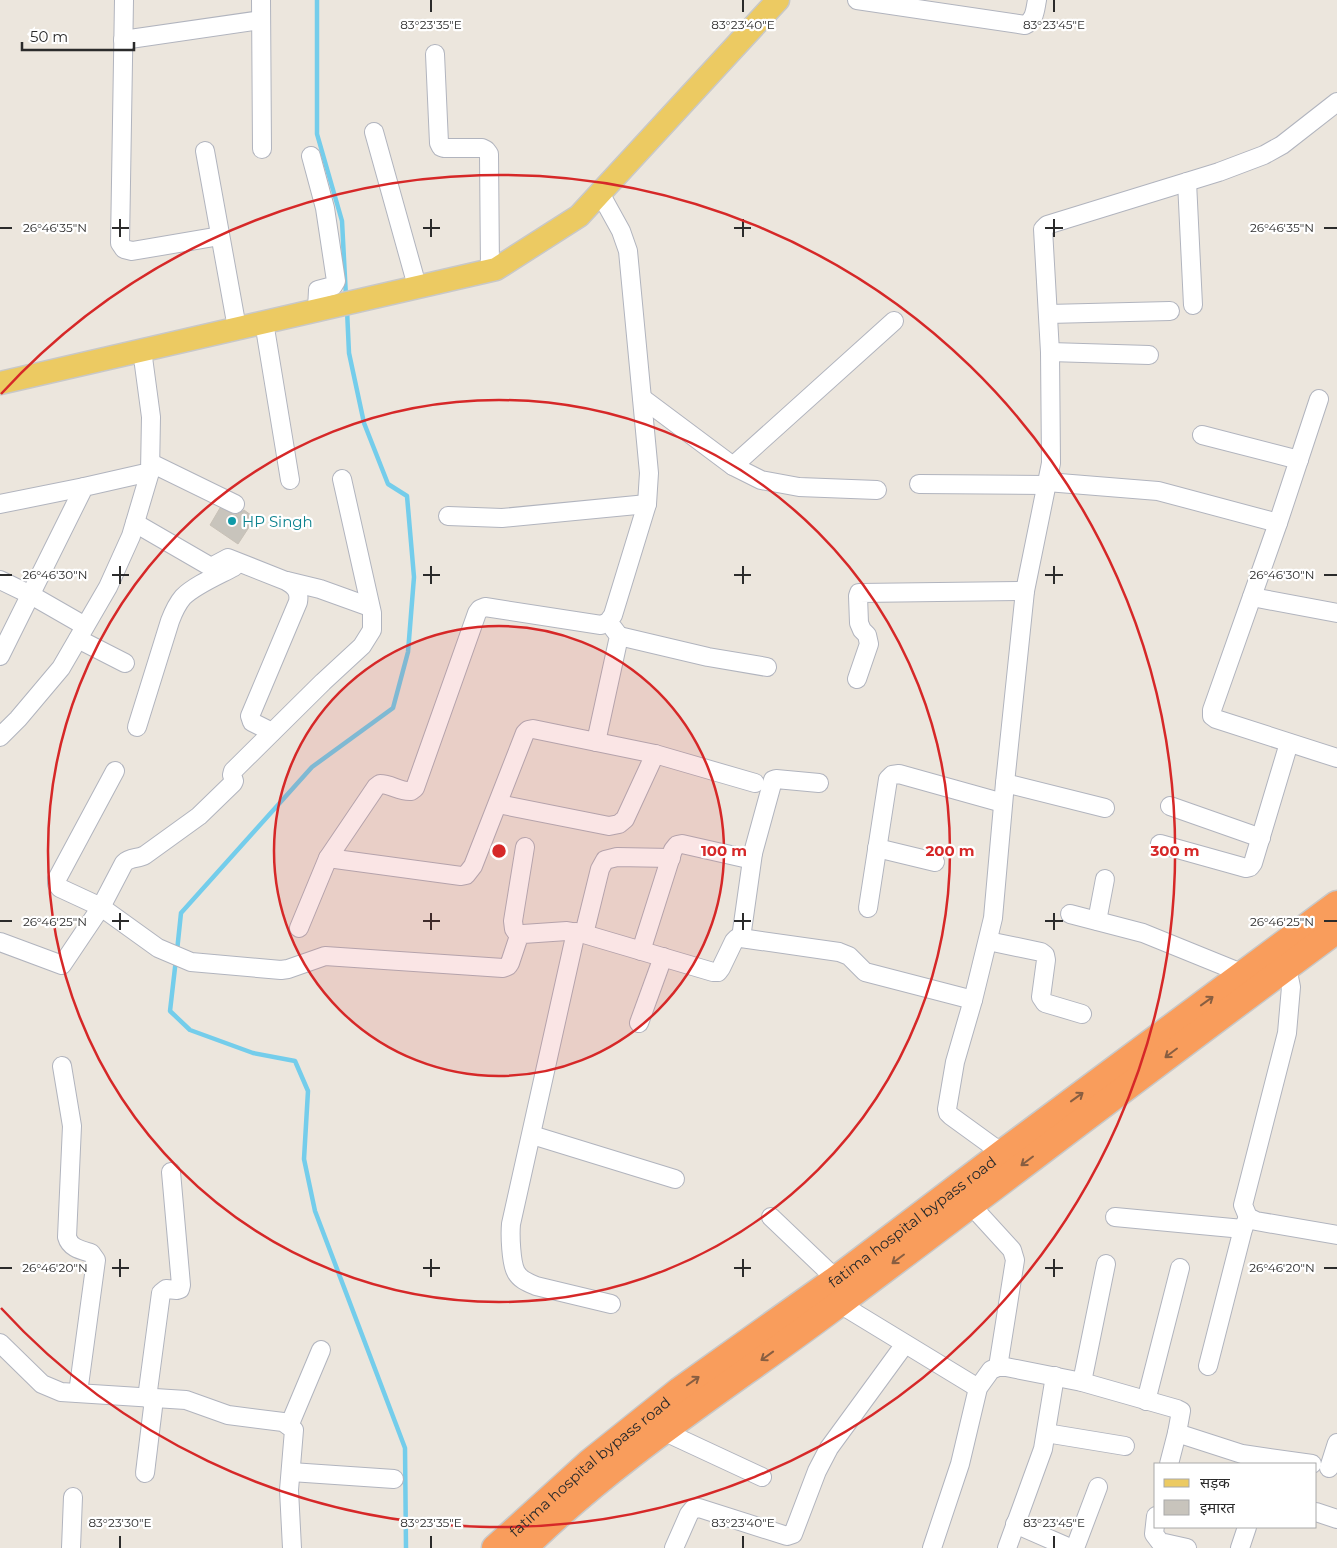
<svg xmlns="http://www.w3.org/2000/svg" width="1337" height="1548" font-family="Montserrat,'Noto Sans Devanagari',sans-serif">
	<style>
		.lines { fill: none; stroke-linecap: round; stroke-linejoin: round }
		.stream { stroke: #74cdeb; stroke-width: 4.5 }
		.building { fill: #c8c4bc; stroke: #c8c1b7 }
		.minor-casing { stroke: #b1b4be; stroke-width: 20 }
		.major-casing { stroke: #c8c8c8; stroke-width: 25 }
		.highway-casing { stroke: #c8c8c8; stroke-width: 29 }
		.minor { stroke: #fff; stroke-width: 18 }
		.major { stroke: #ecca62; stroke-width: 22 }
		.highway { stroke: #f99d5c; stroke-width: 26 }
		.oneway { stroke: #885e41 }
		.ticks { fill: none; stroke: #2b2b2b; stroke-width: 2 }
		.ring { fill: none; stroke: #d62828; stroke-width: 2.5 }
		.culture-dot { fill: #0f9aa8; stroke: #fff; stroke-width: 2 }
		.labels { text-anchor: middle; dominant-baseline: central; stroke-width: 4.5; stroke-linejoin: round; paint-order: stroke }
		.culture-label { font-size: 15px; fill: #0d838f; stroke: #fff; text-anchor: start }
		.street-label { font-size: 15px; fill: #2b2b2b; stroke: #fff }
		.ticks-label { font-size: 12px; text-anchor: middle; fill: #2b2b2b; stroke: #fff; stroke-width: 4.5; stroke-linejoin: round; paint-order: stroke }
		.centre { fill: #d62828; stroke: #fff; stroke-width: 2.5 }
		.ring-label { font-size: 15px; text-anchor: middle; font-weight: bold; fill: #d62828; stroke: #fff; stroke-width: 4.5; stroke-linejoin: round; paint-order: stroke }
	</style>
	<rect width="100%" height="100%" fill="#ece6dd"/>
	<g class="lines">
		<!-- stream -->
		<g class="stream">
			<polyline points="317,0 317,134 342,221 346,297"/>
			<polyline points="177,951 181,913 312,767 393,708 408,652 414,577 407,496 388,484 364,423 349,353 347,310"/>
			<polyline points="176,959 170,1011 190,1030 253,1053 295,1061 308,1091 304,1159 315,1211 405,1448 406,1548"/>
		</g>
	</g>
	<!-- building -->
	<polygon class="building" points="220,508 235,515 240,513 244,510 255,518 238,544 210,525"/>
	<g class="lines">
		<!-- minor casing -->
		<g class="minor-casing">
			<g id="minor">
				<polyline points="124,0 120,243 124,249 132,251 220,236"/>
				<polyline points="261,0 262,149"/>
				<path d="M857,0L1025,25C1035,20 1035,10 1037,0"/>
				<polyline points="123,40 261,20"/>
				<polyline points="435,54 439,143 441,147 444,148 482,148 486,150 489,154 490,270"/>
				<polyline points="374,132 417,286"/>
				<polyline points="205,151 237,328"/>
				<polyline points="311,156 325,208 336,281 333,286 318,290 317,309"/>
				<polyline points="1187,182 1193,305"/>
				<polyline points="1048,314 1170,311"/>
				<polyline points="264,322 290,480"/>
				<polyline points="1050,352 1149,355"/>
				<polyline points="642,398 733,466 761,480 799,487 877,490"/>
				<polyline points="1319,399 1278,523 1212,710 1212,716 1216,719 1337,758"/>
				<polyline points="1202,435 1299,460"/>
				<polyline points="151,463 235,504"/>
				<polyline points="733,466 894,321"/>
				<polyline points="1047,482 1158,491 1278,523"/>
				<polyline points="919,484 1047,485"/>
				<polyline points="0,504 84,487"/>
				<polyline points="448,516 502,518 647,504"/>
				<path d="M135,523L211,567L228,558L286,581C295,586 300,591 298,602L250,716L252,722L272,732"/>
				<polyline points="0,580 31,595 85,626"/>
				<polyline points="287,581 320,589 370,607"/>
				<polyline points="1252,597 1337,613"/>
				<polyline points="619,636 708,657 767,667"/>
				<polyline points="78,639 125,663"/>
				<polyline points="0,656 84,487 150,472 151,417 142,350"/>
				<polyline points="857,679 869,644 867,635 862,630 859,623 858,596 859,593 1025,591"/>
				<path d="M137,727L170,621C173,613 177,604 183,597C195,585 219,575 234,567"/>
				<polyline points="0,737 18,719 61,668 108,587 131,536 150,472"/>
				<polyline points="596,742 618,641 619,636 613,628"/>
				<path d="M115,771L57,879V884L60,888L101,907L124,863C130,857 138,859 145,855L199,816L233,783L234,781L232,775L233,771L323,682L362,646L372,630V613L342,479"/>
				<polyline points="1005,783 1105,808"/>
				<polyline points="498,804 609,826 619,824 625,819 655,754"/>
				<polyline points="1170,806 1261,838"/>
				<polyline points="1160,844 1246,868 1250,867 1253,863 1289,743"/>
				<polyline points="877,848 935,862"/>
				<polyline points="328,858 461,876 466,875 473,866 525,733 528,730 533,729 655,754 755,783"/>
				<polyline points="868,908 888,779 892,775 899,774 1003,803"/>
				<polyline points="1070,914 1143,933 1244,974"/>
				<polyline points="1097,921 1105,879"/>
				<path d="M299,928L328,858L376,787L380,784C391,784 400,792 411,791L415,788L477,613L480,609L485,607L601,625L608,622L613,615L647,504L649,473L628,251L621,231L600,193"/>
				<path d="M576,932L511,1224C510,1235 511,1263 516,1272C520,1280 529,1283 536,1286L611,1304"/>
				<polyline points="584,934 600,869 605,860 617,857 671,858"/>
				<polyline points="519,936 514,929 513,921 525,847"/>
				<polyline points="741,938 753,853"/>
				<polyline points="988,941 1041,952 1045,955 1046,960 1041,997 1045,1003 1082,1014"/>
				<polyline points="0,942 62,965 101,907 158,948 191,962 281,970 288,969 325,956 503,968 508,966 510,963 519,936 523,934 567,931 584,934 713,972 718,972 721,968 734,941 737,938 741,938 839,952 849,956 865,972 973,1000"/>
				<polyline points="641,951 673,850 677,845 682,844 744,858 750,857 753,853 773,780 776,779 819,783"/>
				<polyline points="1287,967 1291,987 1287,1033 1243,1205 1248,1217 1256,1221 1337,1235"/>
				<polyline points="639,1023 663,957"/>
				<path d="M62,1066L72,1126L67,1237C70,1248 81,1250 91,1253L96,1260L78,1393"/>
				<polyline points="532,1135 675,1179"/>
				<polyline points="1002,1153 951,1116 948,1113 947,1109 955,1062 973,1000 993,918 1005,783 1025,591 1051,463 1050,352 1043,229 1047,225 1219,172 1264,155 1282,145 1337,102"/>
				<polyline points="970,1204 1012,1250 1015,1260 998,1367"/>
				<polyline points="771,1217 836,1279"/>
				<polyline points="1115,1217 1243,1229"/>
				<polyline points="840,1304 978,1388"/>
				<polyline points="0,1343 42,1384 61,1392 186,1400 228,1415 283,1422 294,1430 289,1490 292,1548"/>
				<polyline points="1208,1366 1243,1229 1248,1217"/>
				<polyline points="1082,1382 1106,1264"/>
				<polyline points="147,1398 161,1293 166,1289 177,1290 180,1289 181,1285 171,1172"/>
				<polyline points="1146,1401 1180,1268"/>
				<polyline points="289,1426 321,1350"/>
				<polyline points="663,1431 762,1477"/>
				<polyline points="1046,1433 1125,1446"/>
				<polyline points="1169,1464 1177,1433"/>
				<polyline points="1329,1468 1337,1443"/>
				<polyline points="291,1472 394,1479"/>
				<polyline points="145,1473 154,1399"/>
				<polyline points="1316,1512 1337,1519"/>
				<polyline points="1156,1516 1154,1534 1160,1542 1187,1548"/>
				<polyline points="1015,1524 1070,1548"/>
				<polyline points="71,1548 73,1497"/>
				<polyline points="674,1548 689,1514 693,1509 699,1508 787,1536 793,1534 817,1471 829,1448 905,1344"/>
				<polyline points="932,1548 960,1464 978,1388 991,1370 998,1367 1006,1367 1082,1382 1177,1409 1181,1411 1177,1433 1242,1454 1312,1464"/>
				<polyline points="1007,1548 1043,1449 1055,1376"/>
				<polyline points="1075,1548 1098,1487"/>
				<polyline points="1240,1548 1247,1527"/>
			</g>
		</g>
		<!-- major casing -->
		<g class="major-casing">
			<polyline id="major" points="0,383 496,269 579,216 778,0"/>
		</g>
		<!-- highway casing -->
		<g class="highway-casing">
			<g id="highway">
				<path id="s1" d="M495,1548L590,1462L680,1390L836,1279L1002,1153L1337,904"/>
				<path d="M524,1548C619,1454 734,1383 840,1303C1006,1179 1170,1053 1337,930"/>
			</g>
		</g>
		<!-- minor -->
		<use href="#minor" class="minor"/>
		<!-- major -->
		<use href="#major" class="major"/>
		<!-- highway -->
		<use href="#highway" class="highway"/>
	</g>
	<!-- one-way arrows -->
	<defs><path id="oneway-shaft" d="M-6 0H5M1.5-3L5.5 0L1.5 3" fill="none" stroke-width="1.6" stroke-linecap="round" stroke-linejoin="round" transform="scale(1.25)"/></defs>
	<g class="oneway">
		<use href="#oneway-shaft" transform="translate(1207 1001) rotate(-36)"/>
		<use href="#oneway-shaft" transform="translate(1171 1053) rotate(143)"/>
		<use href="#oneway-shaft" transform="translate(1077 1097) rotate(-36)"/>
		<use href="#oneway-shaft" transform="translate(1027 1161) rotate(143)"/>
		<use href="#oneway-shaft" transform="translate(898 1259) rotate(143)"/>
		<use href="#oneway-shaft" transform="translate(767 1356) rotate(144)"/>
		<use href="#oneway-shaft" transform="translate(693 1381) rotate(-35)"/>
	</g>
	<!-- ticks -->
	<path class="ticks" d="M431,0V12M743,0V12M1054,0V12M120,219V237M431,219V237M743,219V237M1054,219V237M0,228H12M112,228H129M423,228H440M734,228H751M1045,228H1063M1324,228H1337M120,566V584M431,566V584M743,566V584M1054,566V584M0,575H12M112,575H129M423,575H440M734,575H751M1045,575H1063M1324,575H1337M120,913V930M431,913V930M743,913V930M1054,913V930M0,921H12M112,921H129M423,921H440M734,921H751M1045,921H1063M1324,921H1337M120,1259V1277M431,1259V1277M743,1259V1277M1054,1259V1277M0,1268H12M112,1268H129M423,1268H440M734,1268H751M1045,1268H1063M1324,1268H1337M120,1536V1548M431,1536V1548M743,1536V1548M1054,1536V1548"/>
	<!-- distance rings -->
	<circle cx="499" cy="851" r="225" fill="#d62828" fill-opacity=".12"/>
	<g class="ring">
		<circle cx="499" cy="851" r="225"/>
		<circle cx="499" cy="851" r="451"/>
		<path d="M1 394A676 676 0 1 1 1 1308"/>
	</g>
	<!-- markers -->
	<circle class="culture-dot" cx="232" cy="521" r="5"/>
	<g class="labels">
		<!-- culture labels -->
		<g class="culture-label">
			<text x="242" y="521">HP Singh</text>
		</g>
		<!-- street labels -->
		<g class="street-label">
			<text stroke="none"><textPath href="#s1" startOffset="530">fatima hospital bypass road</textPath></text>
			<text stroke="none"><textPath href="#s1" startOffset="125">fatima hospital bypass road</textPath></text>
		</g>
	</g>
	<g class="ticks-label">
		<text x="431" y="29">83°23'35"E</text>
		<text x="743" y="29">83°23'40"E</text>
		<text x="1054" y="29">83°23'45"E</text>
		<text x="55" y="232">26°46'35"N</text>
		<text x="1282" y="232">26°46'35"N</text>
		<text x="55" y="579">26°46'30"N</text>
		<text x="1282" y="579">26°46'30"N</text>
		<text x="55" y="926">26°46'25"N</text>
		<text x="1282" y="926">26°46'25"N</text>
		<text x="55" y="1272">26°46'20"N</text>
		<text x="1282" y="1272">26°46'20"N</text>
		<text x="120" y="1527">83°23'30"E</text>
		<text x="431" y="1527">83°23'35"E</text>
		<text x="743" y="1527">83°23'40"E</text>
		<text x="1054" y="1527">83°23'45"E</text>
	</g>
	<circle cx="499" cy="851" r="8" class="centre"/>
	<g class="ring-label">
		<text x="724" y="856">100 m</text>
		<text x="950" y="856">200 m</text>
		<text x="1175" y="856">300 m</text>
	</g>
	<!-- legend -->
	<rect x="1154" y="1463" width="162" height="65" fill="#ffffff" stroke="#aaaaaa"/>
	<rect x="1164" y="1479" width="25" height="8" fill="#ecca62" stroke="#aaaaaa"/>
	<text x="1200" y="1488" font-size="15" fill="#2b2b2b">सड़क</text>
	<rect x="1164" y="1500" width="25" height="15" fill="#c8c4bc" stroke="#aaaaaa"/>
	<text x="1200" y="1513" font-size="15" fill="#2b2b2b">इमारत</text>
	<!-- scale -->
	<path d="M22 42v8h112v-8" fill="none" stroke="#2b2b2b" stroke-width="2.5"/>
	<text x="30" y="42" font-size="15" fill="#2b2b2b" stroke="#ffffff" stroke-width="4" paint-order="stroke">50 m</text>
</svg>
